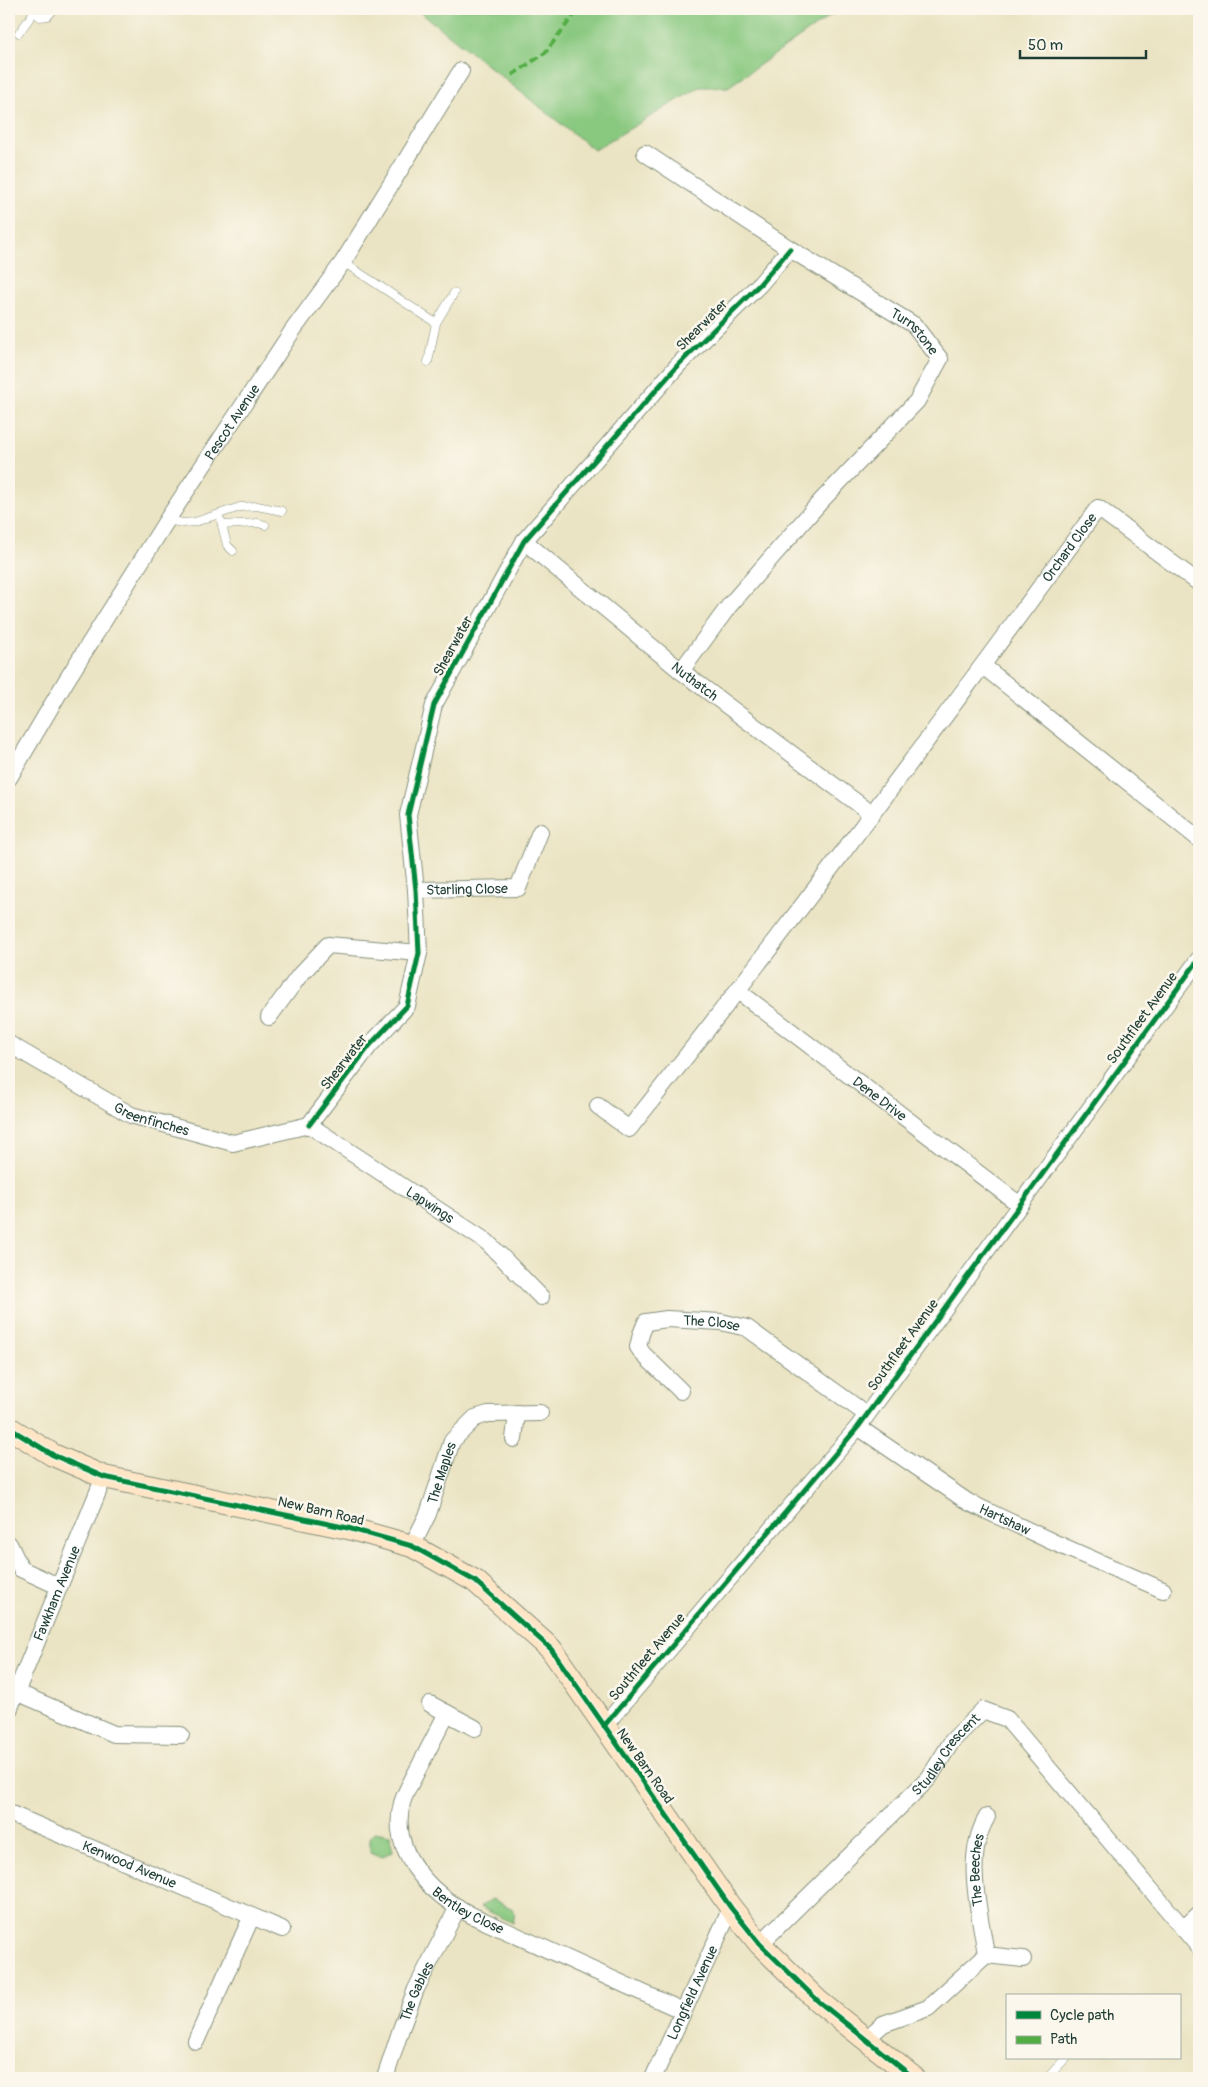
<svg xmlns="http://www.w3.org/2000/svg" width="1208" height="2087" font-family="Pangolin,sans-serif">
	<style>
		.green { fill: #88c87f; stroke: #54825a }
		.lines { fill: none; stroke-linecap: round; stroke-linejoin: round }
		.lane-casing { stroke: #85907c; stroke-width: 9 }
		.street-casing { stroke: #85907c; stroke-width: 18 }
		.secondary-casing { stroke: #85907c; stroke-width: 24 }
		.lane { stroke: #fff; stroke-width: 8 }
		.street { stroke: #fff; stroke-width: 16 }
		.secondary { stroke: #fee5c5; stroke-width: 22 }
		.quiet { stroke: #52ad45; stroke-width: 4; stroke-dasharray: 8 4; stroke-linecap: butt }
		.cycleway-casing { stroke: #fbf7ec; stroke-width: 8 }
		.cycleway { stroke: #00873e; stroke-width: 5 }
		.labels { text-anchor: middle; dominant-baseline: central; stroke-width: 5; stroke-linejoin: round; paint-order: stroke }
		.street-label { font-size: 14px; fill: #1f3d34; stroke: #fbf7ec }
	</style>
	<rect width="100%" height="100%" fill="#fbf7ec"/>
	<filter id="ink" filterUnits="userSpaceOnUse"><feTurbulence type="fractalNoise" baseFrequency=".02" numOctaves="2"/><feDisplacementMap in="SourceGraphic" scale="10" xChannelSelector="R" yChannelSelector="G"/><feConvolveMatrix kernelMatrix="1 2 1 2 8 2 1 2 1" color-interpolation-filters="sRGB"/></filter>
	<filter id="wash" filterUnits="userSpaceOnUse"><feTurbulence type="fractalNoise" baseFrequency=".0096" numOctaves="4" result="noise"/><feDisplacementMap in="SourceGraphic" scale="20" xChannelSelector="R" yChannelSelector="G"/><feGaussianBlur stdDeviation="1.12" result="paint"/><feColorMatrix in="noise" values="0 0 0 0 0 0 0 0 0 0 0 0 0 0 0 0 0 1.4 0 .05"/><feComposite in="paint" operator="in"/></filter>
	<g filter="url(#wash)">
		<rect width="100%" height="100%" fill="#ebe4c4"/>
		<!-- green -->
		<g class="green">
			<polygon points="416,9 840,9 728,87 700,87 594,150"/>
			<polygon points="375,1832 390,1835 393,1851 381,1857 370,1852 370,1838"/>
			<polygon points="492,1899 513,1909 515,1913 513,1923 480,1907"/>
		</g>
	</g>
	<g filter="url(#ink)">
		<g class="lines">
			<!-- lane casing -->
			<g class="lane-casing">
				<g id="lane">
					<polyline points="31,9 40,17 48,16 54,9"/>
					<polyline points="19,33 34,12"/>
					<polyline points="343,262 436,323 454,293"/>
					<polyline points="428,362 436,323"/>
					<polyline points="167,520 183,523 195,522 240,507 257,506 282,511"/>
					<polyline points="221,521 227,545 233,551"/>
					<polyline points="222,525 258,523 265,525"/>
					<polyline points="1047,2078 1066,2058"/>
				</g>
			</g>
			<!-- street casing -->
			<g class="street-casing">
				<g id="street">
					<path id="s1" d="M645,153L790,249L914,325L940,359L917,401L821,501L729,606L681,671"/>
					<path id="s2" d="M524,541L681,671L872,814"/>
					<polyline points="983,666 1199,839"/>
					<path id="s3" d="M9,778L66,681L167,520L293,330L343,262L461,71"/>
					<path id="s4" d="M416,890L518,888L540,832"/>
					<path id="s5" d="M738,991L1020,1205"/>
					<polyline points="269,1017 299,976 328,945 419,953"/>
					<path id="s6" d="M9,1044L131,1115L233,1143L309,1125"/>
					<path id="s7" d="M598,1106L629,1129C790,926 945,718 1098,508L1199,583"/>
					<polyline points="309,1125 370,1045 407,1006 419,953 416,890 408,815 434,705 524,541 679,364 760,284 790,249"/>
					<path id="s8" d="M309,1125L487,1242L541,1297"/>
					<path id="s9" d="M681,1391L643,1354L638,1347L641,1334L646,1322L667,1319L721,1322L747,1328L866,1414"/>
					<path id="s10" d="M858,1427L968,1502L1053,1542L1163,1590"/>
					<polyline points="514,1439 517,1413"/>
					<polyline points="9,1544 21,1569 58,1586"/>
					<path id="s11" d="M412,1546L428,1514L452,1441L475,1418L488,1414L540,1413"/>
					<polyline points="16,1692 114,1734 181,1735"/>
					<polyline points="430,1704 475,1728"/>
					<path id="s12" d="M9,1710L104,1477"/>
					<path id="s13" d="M447,1713C437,1732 427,1752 417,1771C412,1781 405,1792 402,1803C389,1853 431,1894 471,1915L683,2011"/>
					<polyline points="604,1726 858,1427 1199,959"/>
					<path id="s14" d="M9,1813L282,1929"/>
					<polyline points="1183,1929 1199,1914"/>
					<path id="s15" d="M760,1944L929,1778L952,1741L983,1710L1007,1719L1199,1947"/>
					<path id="s16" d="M986,1955C980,1910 963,1858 987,1817"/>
					<polyline points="865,2040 883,2024 928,2008 986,1955 1023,1959"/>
					<polyline points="196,2041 251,1918"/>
					<path id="s17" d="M385,2078L401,2029L416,1989L458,1907"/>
					<path id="s18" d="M653,2078L731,1908"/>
				</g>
			</g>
			<!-- secondary casing -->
			<g class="secondary-casing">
				<polyline id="secondary" points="9,1428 53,1455 104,1477 348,1528 412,1546 475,1581 551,1649 731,1908 760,1944 818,2001 914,2078"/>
			</g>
			<!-- lane -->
			<use href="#lane" class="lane"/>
			<!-- street -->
			<use href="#street" class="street"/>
			<!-- secondary -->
			<use href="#secondary" class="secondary"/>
			<!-- quiet -->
			<polyline class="quiet" points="512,75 545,53 573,16 583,9"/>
			<!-- cycleway casing -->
			<g class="cycleway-casing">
				<g id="cycleway">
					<polyline points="309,1125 370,1045 407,1006 419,953 416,890 408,815 434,705 524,541 679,364 760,284 790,249"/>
					<polyline points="9,1428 53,1455 104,1477 348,1528 412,1546 475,1581 551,1649 731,1908 760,1944 818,2001 914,2078"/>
					<polyline points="604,1726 858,1427 1199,959"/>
				</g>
			</g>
			<!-- cycleway -->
			<use href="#cycleway" class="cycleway"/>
		</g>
	</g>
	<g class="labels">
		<!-- street labels -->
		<g class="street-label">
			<text transform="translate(702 325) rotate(-45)">Shearwater</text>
			<text stroke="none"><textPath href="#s1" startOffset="324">Turnstone</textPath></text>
			<text stroke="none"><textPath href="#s3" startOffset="420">Pescot Avenue</textPath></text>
			<text stroke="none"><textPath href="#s7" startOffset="768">Orchard Close</textPath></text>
			<text transform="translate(453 646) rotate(-61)">Shearwater</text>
			<text stroke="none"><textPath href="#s2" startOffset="221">Nuthatch</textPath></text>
			<text stroke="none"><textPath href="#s4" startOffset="51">Starling Close</textPath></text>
			<text transform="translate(1142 1018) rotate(-54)">Southfleet Avenue</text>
			<text transform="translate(344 1062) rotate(-52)">Shearwater</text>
			<text stroke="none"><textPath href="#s5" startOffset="178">Dene Drive</textPath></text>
			<text stroke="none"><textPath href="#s6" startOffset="162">Greenfinches</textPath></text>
			<text stroke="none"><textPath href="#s8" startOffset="145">Lapwings</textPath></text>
			<text stroke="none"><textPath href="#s9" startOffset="154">The Close</textPath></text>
			<text transform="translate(903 1345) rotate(-54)">Southfleet Avenue</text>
			<text stroke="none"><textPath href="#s11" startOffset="79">The Maples</textPath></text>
			<text transform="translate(321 1511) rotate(13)">New Barn Road</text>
			<text stroke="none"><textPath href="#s10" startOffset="174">Hartshaw</textPath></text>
			<text stroke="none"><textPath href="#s12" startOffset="126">Fawkham Avenue</textPath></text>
			<text transform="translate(647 1657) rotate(-50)">Southfleet Avenue</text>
			<text stroke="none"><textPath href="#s15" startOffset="266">Studley Crescent</textPath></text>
			<text transform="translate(645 1766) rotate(55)">New Barn Road</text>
			<text stroke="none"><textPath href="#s14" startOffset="131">Kenwood Avenue</textPath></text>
			<text stroke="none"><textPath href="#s16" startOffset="86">The Beeches</textPath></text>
			<text stroke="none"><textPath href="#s13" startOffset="238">Bentley Close</textPath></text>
			<text stroke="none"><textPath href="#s17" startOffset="92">The Gables</textPath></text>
			<text stroke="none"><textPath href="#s18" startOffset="94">Longfield Avenue</textPath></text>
		</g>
	</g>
	<!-- margin -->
	<rect width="1208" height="2087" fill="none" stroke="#fbf7ec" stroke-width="30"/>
	<!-- legend -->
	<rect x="1006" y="1994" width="175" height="65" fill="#fbf7ec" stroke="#a3ada2"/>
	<rect x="1016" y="2011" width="25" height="8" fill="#00873e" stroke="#a3ada2"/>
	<text x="1050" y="2020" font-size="15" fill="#1f3d34">Cycle path</text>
	<rect x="1016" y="2036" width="25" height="8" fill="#52ad45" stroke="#a3ada2"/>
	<text x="1050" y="2044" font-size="15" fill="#1f3d34">Path</text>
	<!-- scale -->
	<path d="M1020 50v8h126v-8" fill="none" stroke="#1f3d34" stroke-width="2.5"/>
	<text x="1028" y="50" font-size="15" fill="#1f3d34" stroke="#fbf7ec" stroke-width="4" paint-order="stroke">50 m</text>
</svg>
